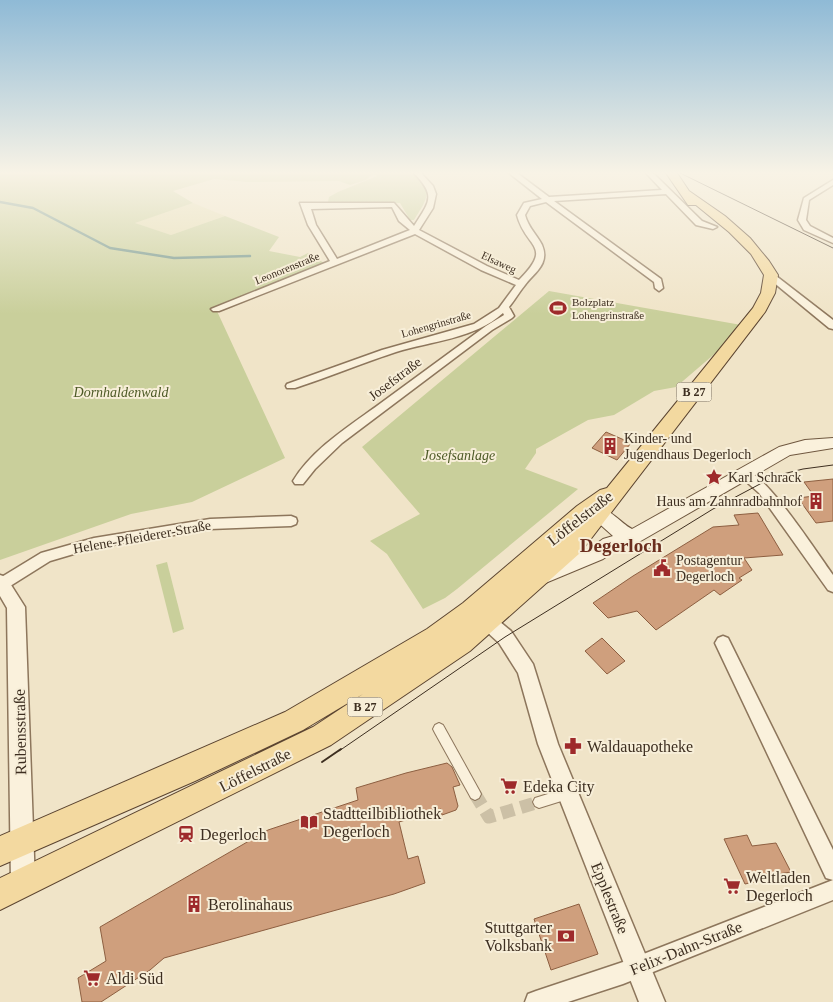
<svg xmlns="http://www.w3.org/2000/svg" width="833" height="1002" font-family="'Times New Roman',serif">
	<style>
		.farmland { fill: #e6deb5 }
		.green { fill: #c9cf9b }
		.lines { fill: none; stroke-linecap: round; stroke-linejoin: round }
		.stream { stroke: #6f938a; stroke-width: 2.5 }
		.building { fill: #cf9f7d; stroke: #8d5f41 }
		.pedestrian-tunnel { stroke: #ccc0a6; stroke-width: 13; stroke-dasharray: 13 7; stroke-linecap: butt }
		.pedestrian-casing { stroke: #8d765c; stroke-width: 2 }
		.minor-casing { stroke: #8d765c; stroke-width: 3 }
		.tertiary-casing { stroke: #8d765c; stroke-width: 3 }
		.secondary-casing { stroke: #6f573f; stroke-width: 2 }
		.primary-casing { stroke: #5b4430; stroke-width: 2 }
		.pedestrian { fill: #faf1dc; fill-rule: evenodd }
		.minor { fill: #faf1dc; fill-rule: evenodd }
		.tertiary { fill: #faf1dc; fill-rule: evenodd }
		.secondary { fill: #faf1dc; fill-rule: evenodd }
		.primary { fill: #f3d9a0; fill-rule: evenodd }
		.tram-far1 { stroke: #3d2e20; stroke-width: 1 }
		.tram { stroke: #3d2e20; stroke-width: 2 }
		.labels { text-anchor: middle; dominant-baseline: central; stroke-width: 4; stroke-linejoin: round; paint-order: stroke }
		.far-street-label { font-size: 11px; fill: #3d2e20; stroke: #f7eed8 }
		.far-poi-label { font-size: 11px; fill: #3d2e20; stroke: #f7eed8; text-anchor: start }
		.shield { fill: #f7eed8; stroke: #756857; stroke-width: 1 }
		.shield-label { font-size: 12px; font-weight: bold; fill: #3d2e20 }
		.street-label { font-size: 14px; fill: #3d2e20; stroke: #f7eed8 }
		.park-label { font-size: 14px; font-style: italic; fill: #4d5a26; stroke: #f7eed8 }
		.poi-label { font-size: 14px; fill: #3d2e20; stroke: #f7eed8; text-anchor: start }
		.near-street-label { font-size: 16px; fill: #3d2e20; stroke: #f7eed8 }
		.near-poi-label { font-size: 16px; fill: #3d2e20; stroke: #f7eed8; text-anchor: start }
		.district-label { font-size: 19px; font-weight: bold; fill: #6b2e1e; stroke: #f7eed8 }
	</style>
	<rect width="100%" height="100%" fill="#f0e4c8"/>
	<!-- farmland -->
	<polygon class="farmland" points="193,203 225,216 171,235 134,223"/>
	<!-- green -->
	<g class="green">
		<path d="M0,173H412C435,190 427,199 414,220H410L400,203L331,204L328,202L329,197L338,192L377,176L373,174L366,180L350,185L339,181L247,182L214,179L173,191L193,203L135,223L171,235L225,216L279,237L269,251L300,257L308,253L324,263L216,309L285,458L192,502L131,514L0,560Z"/>
		<polygon points="549,291 747,326 676,387 654,391 614,415 588,420 536,449 536,453 525,469 578,489 457,589 445,598 423,609 387,554 370,541 420,514 362,447"/>
		<polygon points="167,562 184,629 173,633 156,565"/>
	</g>
	<g class="lines">
		<!-- stream -->
		<polyline class="stream" points="0,202 33,208 110,248 174,258 250,256"/>
	</g>
	<!-- building -->
	<g class="building">
		<polygon points="606,432 631,443 617,460 592,448"/>
		<polygon points="833,479 833,521 816,523 798,498 814,496 804,482"/>
		<polygon points="758,513 783,555 744,558 752,570 739,578 742,580 720,595 714,590 656,630 637,611 608,618 593,603 633,576 713,527 739,525 734,515"/>
		<polygon points="602,638 625,661 607,674 585,651"/>
		<polygon points="447,763 452,767 460,785 453,787 458,806 456,810 442,815 441,809 399,822 408,859 418,856 425,883 394,894 164,958 150,970 101,1002 82,1002 78,978 106,961 100,927 268,830 358,800 356,788 406,773"/>
		<polygon points="747,835 752,846 776,843 791,872 766,876 767,879 745,884 724,839"/>
		<polygon points="579,904 598,954 551,970 534,919"/>
	</g>
	<g class="lines">
		<!-- pedestrian-tunnel -->
		<polyline class="pedestrian-tunnel" points="475,794 489,817 539,802"/>
		<!-- pedestrian casing -->
		<g class="pedestrian-casing">
			<g id="pedestrian">
				<polygon points="439,723 443,725 479,790 481,794 479,798 475,800 471,798 435,733 433,729 435,725"/>
				<polygon points="567,788 571,790 573,794 571,798 539,808 535,806 533,802 535,798"/>
			</g>
		</g>
		<!-- minor casing -->
		<g class="minor-casing">
			<g id="minor">
				<path d="M414,173H421L433,186L436,194L433,208L419,230L487,266L519,280C554,245 526,249 517,215L524,203L542,199L509,173H517L549,197L662,190L646,173H653L702,221L717,227L713,229L696,225L666,194L554,201L661,279L663,288L659,291L655,288L654,282L546,202L530,206L525,215C528,227 537,235 542,245C550,264 535,272 525,285C519,292 515,300 509,307L514,316L512,318L492,330L342,443L315,469L303,484H295L293,481C313,448 351,425 381,403C416,377 451,352 486,326L504,315L503,313C475,339 431,341 396,352C362,363 329,377 295,388H287L286,386L287,384L382,350L474,324L499,308L516,285L481,270L415,234L219,311H213L211,309L330,261L308,225L300,203H394L414,226C430,201 436,196 414,173ZM392,207L399,221L410,230L337,259L316,225L311,209Z"/>
				<polygon points="833,180 833,185 809,200 806,220 810,226 833,238 833,243 804,230 798,220 804,198"/>
				<path d="M744,469C767,475 817,553 833,575V592L828,590L759,493L740,476L738,473Z"/>
				<polygon points="291,516 296,518 297,521 296,524 291,526 210,529 94,548 50,561 7,588 0,589 0,578 41,553 94,538 210,519"/>
				<polygon points="723,636 728,638 833,850 833,900 623,984 568,1002 525,1002 528,994 536,991 623,962 833,880 826,878 715,643 718,638"/>
			</g>
		</g>
		<!-- tertiary casing -->
		<g class="tertiary-casing">
			<g id="tertiary">
				<polygon points="771,272 833,320 833,329 829,328 767,277 767,273"/>
				<polygon points="0,575 6,577 25,607 35,884 31,892 23,896 15,892 11,884 7,608 0,596"/>
				<polygon points="481,608 487,611 511,631 533,664 558,744 665,1002 639,1002 538,744 518,673 499,643 475,621 472,616 475,611"/>
			</g>
		</g>
		<!-- secondary casing -->
		<g class="secondary-casing">
			<path id="secondary" d="M833,438V448L790,455L639,542L617,549L603,559L543,584L536,582L533,576L536,570L589,549L603,539L613,536L594,519L591,514L594,509C608,505 619,522 632,529L779,447L805,440Z"/>
		</g>
		<!-- primary casing -->
		<g class="primary-casing">
			<polygon id="primary" points="666,173 677,173 689,191 725,216 750,238 769,261 778,275 775,293 765,312 580,553 470,651 331,745 0,910 0,878 313,727 363,694 303,730 195,781 0,866 0,836 285,712 427,629 463,603 577,506 600,490 607,488 753,308 761,293 764,275 751,254 729,232 696,205 688,205"/>
		</g>
		<!-- pedestrian -->
		<use href="#pedestrian" class="pedestrian"/>
		<!-- minor -->
		<use href="#minor" class="minor"/>
		<!-- tertiary -->
		<use href="#tertiary" class="tertiary"/>
		<!-- secondary -->
		<use href="#secondary" class="secondary"/>
		<!-- primary -->
		<use href="#primary" class="primary"/>
		<!-- tram-far1 -->
		<g class="tram-far1">
			<polyline points="680,173 833,248"/>
			<polyline points="339,751 505,637 713,509 775,476 803,469 833,465"/>
		</g>
		<!-- tram -->
		<polyline class="tram" points="322,762 341,749"/>
	</g>
	<!-- sky -->
	<linearGradient id="sky" x2="0" y2="1"><stop stop-color="#8fbad6"/><stop offset="0.55" stop-color="#f8f3e6"/><stop offset="1" stop-color="#f8f3e6" stop-opacity="0"/></linearGradient>
	<rect width="833" height="314" fill="url(#sky)"/>
	<!-- icons -->
	<defs>
		<g id="stadium-bare" transform="scale(1.35)"><path d="M0-5a6.5 5 0 1 0 0 10a6.5 5 0 1 0 0-10ZM-3.5-1.8h7v3.6h-7Z" fill="#9e2a2b" stroke="#f7eed8" stroke-width="2.5" paint-order="stroke"/></g>
		<g id="building-bare" transform="scale(1.35)"><path d="M-4-6H4V6H1V3H-1V6H-4ZM-2.5-4.3h1.7v1.8h-1.7ZM.8-4.3h1.7v1.8H.8ZM-2.5-1h1.7V.8h-1.7ZM.8-1h1.7V.8H.8Z" fill="#9e2a2b" stroke="#f7eed8" stroke-width="2.5" paint-order="stroke"/></g>
		<g id="sight-bare" transform="scale(1.35)"><path d="M0-6L1.8-2.2L6-1.7L2.9 1.2L3.7 5.4L0 3.3L-3.7 5.4L-2.9 1.2L-6-1.7L-1.8-2.2Z" fill="#9e2a2b" stroke="#f7eed8" stroke-width="2.5" paint-order="stroke"/></g>
		<g id="civic-bare" transform="scale(1.35)"><path d="M-.6-6.5H3V-4.5H.6V-3L4-1V1h2V6H-6V1h2V-1L-.6-3ZM-1.2 2.5V6h2.4V2.5Z" fill="#9e2a2b" stroke="#f7eed8" stroke-width="2.5" paint-order="stroke"/></g>
		<g id="pharmacy-bare" transform="scale(1.35)"><path d="M-2-6h4v4h4v4h-4v4h-4v-4h-4v-4h4Z" fill="#9e2a2b" stroke="#f7eed8" stroke-width="2.5" paint-order="stroke"/></g>
		<g id="supermarket-bare" transform="scale(1.35)"><path d="M-6-5.5h2.5l.6 2H6L4.5 2H-2.5L-4.4-4H-6ZM-1.5 3.2a1.3 1.3 0 1 0 .1 0ZM3 3.2a1.3 1.3 0 1 0 .1 0Z" fill="#9e2a2b" stroke="#f7eed8" stroke-width="2.5" paint-order="stroke"/></g>
		<g id="library-bare" transform="scale(1.35)"><path d="M-6-4Q-3-5.5-.7-3.5V5Q-3 3-6 4ZM6-4Q3-5.5 .7-3.5V5Q3 3 6 4Z" fill="#9e2a2b" stroke="#f7eed8" stroke-width="2.5" paint-order="stroke"/></g>
		<g id="station-bare" transform="scale(1.35)"><path d="M-3-6H3Q5-6 5-4V2Q5 4 3 4L4.5 6H3L1.5 4h-3L-3 6H-4.5L-3 4Q-5 4-5 2V-4Q-5-6-3-6ZM-3.5-4v3h7v-3ZM-3.5 1v1.5H-2V1ZM2 1v1.5H3.5V1Z" fill="#9e2a2b" stroke="#f7eed8" stroke-width="2.5" paint-order="stroke"/></g>
		<g id="bank-bare" transform="scale(1.35)"><path d="M-6-4H6V4H-6ZM0-2.3a2.3 2.3 0 1 0 0 4.6a2.3 2.3 0 1 0 0-4.6Z" fill="#9e2a2b" stroke="#f7eed8" stroke-width="2.5" paint-order="stroke"/></g>
	</defs>
	<g fill-rule="evenodd">
		<use href="#stadium-bare" x="558" y="308"/>
		<use href="#building-bare" x="610" y="446"/>
		<use href="#sight-bare" x="714" y="477"/>
		<use href="#building-bare" x="816" y="501"/>
		<use href="#civic-bare" x="662" y="568"/>
		<use href="#pharmacy-bare" x="573" y="746"/>
		<use href="#supermarket-bare" x="509" y="786"/>
		<use href="#library-bare" x="309" y="822"/>
		<use href="#station-bare" x="186" y="834"/>
		<use href="#supermarket-bare" x="732" y="886"/>
		<use href="#building-bare" x="194" y="904"/>
		<use href="#bank-bare" x="566" y="936"/>
		<use href="#supermarket-bare" x="92" y="978"/>
	</g>
	<g class="labels">
		<!-- far-street labels -->
		<g class="far-street-label">
			<text transform="translate(499 262) rotate(25)">Elsaweg</text>
			<text transform="translate(287 268) rotate(-22)">Leonorenstraße</text>
			<text transform="translate(436 324) rotate(-16)">Lohengrinstraße</text>
		</g>
		<!-- far-poi labels -->
		<g class="far-poi-label">
			<text x="572" y="302">Bolzplatz<tspan x="572" dy="13">Lohengrinstraße</tspan></text>
		</g>
		<!-- shield labels -->
		<g class="shield">
			<rect x="676.5" y="382.5" width="35" height="19" rx="4"/>
			<rect x="347.5" y="697.5" width="35" height="19" rx="4"/>
		</g>
		<g class="shield-label">
			<text x="694" y="392">B 27</text>
			<text x="365" y="707">B 27</text>
		</g>
		<!-- street labels -->
		<g class="street-label">
			<text transform="translate(395 379) rotate(-37)">Josefstraße</text>
			<text transform="translate(142 537) rotate(-10)">Helene-Pfleiderer-Straße</text>
		</g>
		<!-- park labels -->
		<g class="park-label">
			<text x="121" y="392">Dornhaldenwald</text>
			<text x="459" y="455">Josefsanlage</text>
		</g>
		<!-- poi labels -->
		<g class="poi-label">
			<text x="624" y="438">Kinder- und<tspan x="624" dy="16">Jugendhaus Degerloch</tspan></text>
			<text x="728" y="477">Karl Schrack</text>
			<text x="802" y="501" text-anchor="end">Haus am Zahnradbahnhof</text>
			<text x="676" y="560">Postagentur<tspan x="676" dy="16">Degerloch</tspan></text>
		</g>
		<!-- near-street labels -->
		<g class="near-street-label">
			<text transform="translate(580 518) rotate(-38)">Löffelstraße</text>
			<text transform="translate(20 732) rotate(-91)">Rubensstraße</text>
			<text transform="translate(255 770) rotate(-27)">Löffelstraße</text>
			<text transform="translate(610 898) rotate(68)">Epplestraße</text>
			<text transform="translate(686 948) rotate(-22)">Felix-Dahn-Straße</text>
		</g>
		<!-- near-poi labels -->
		<g class="near-poi-label">
			<text x="587" y="746">Waldauapotheke</text>
			<text x="523" y="786">Edeka City</text>
			<text x="323" y="813">Stadtteilbibliothek<tspan x="323" dy="18">Degerloch</tspan></text>
			<text x="200" y="834">Degerloch</text>
			<text x="746" y="877">Weltladen<tspan x="746" dy="18">Degerloch</tspan></text>
			<text x="208" y="904">Berolinahaus</text>
			<text x="552" y="927" text-anchor="end">Stuttgarter<tspan x="552" dy="18">Volksbank</tspan></text>
			<text x="106" y="978">Aldi Süd</text>
		</g>
		<!-- district labels -->
		<g class="district-label">
			<text x="621" y="545">Degerloch</text>
		</g>
	</g>
</svg>
